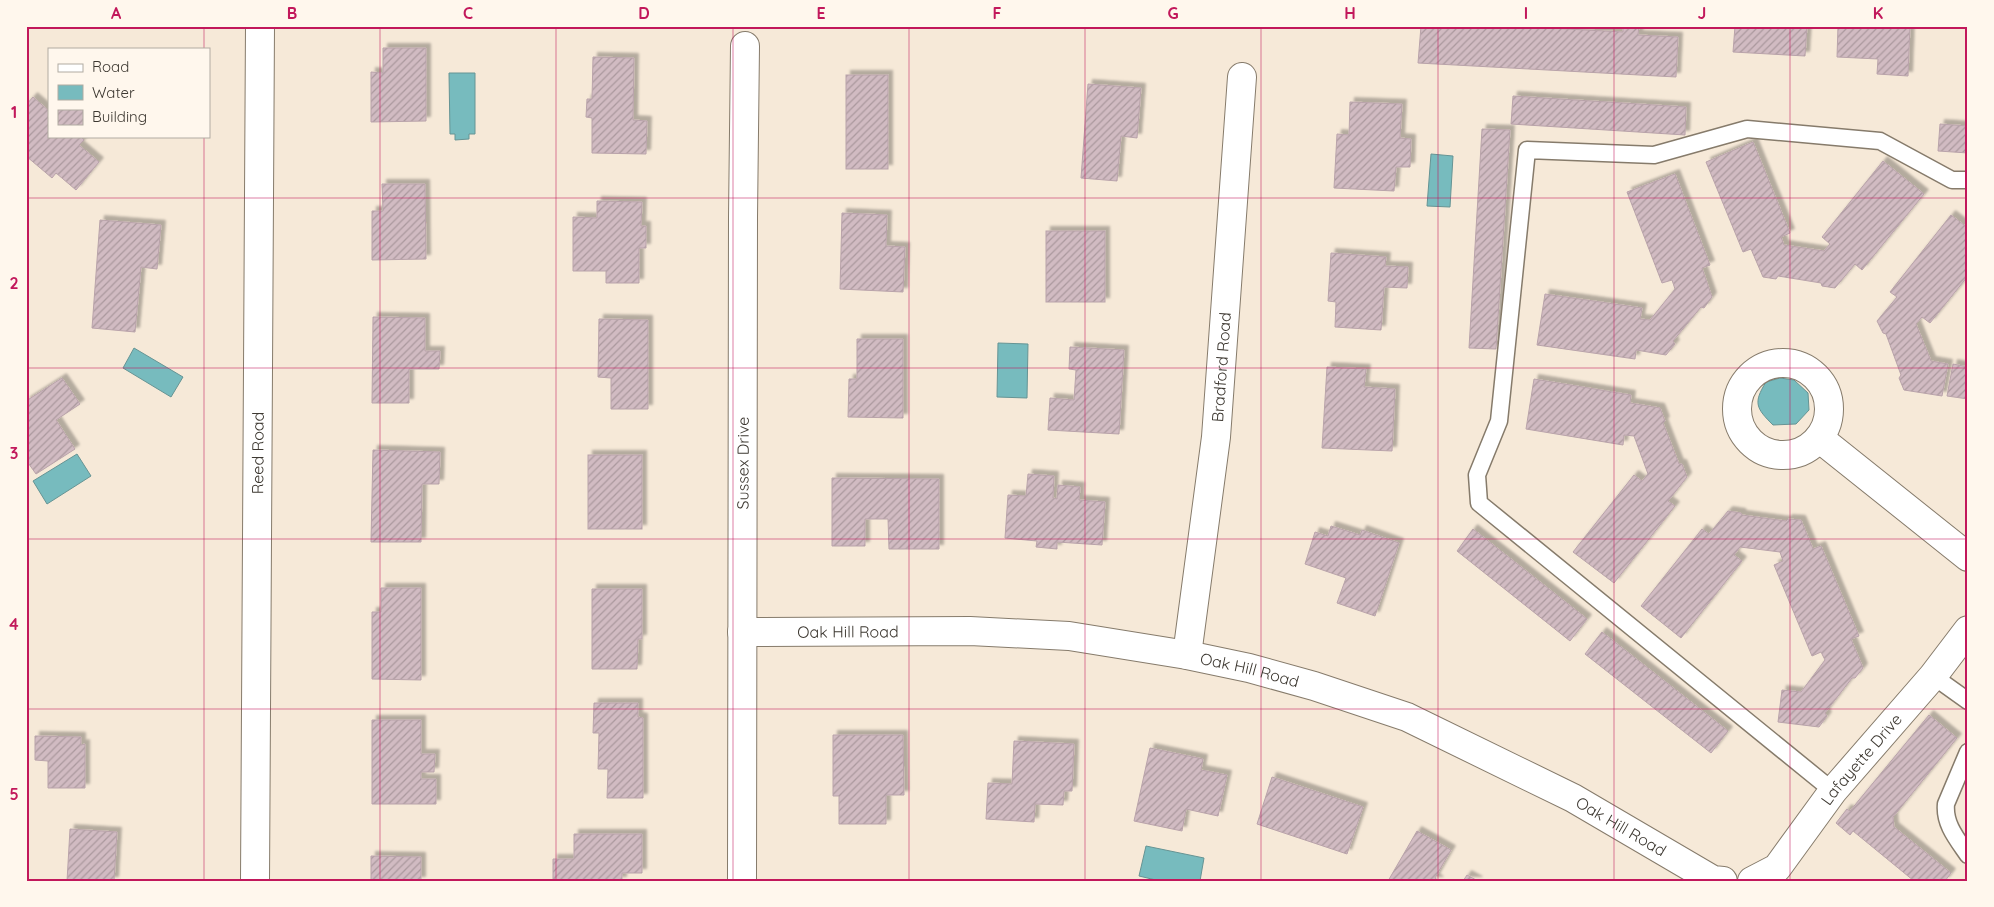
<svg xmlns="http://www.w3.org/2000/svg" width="1994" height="907" font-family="Quicksand,sans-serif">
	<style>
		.water { fill: #77bbbe; stroke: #669494 }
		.building { fill: url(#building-hatch); stroke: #b9a3aa; filter: url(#shadow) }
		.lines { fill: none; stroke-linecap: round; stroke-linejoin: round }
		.lane-casing { stroke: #867b6b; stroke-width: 19 }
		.street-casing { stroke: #867b6b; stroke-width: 30 }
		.secondary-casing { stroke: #867b6b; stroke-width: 30 }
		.lane { stroke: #fff; stroke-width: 16 }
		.street { stroke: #fff; stroke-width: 28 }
		.secondary { stroke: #fff; stroke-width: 28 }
		.grid { fill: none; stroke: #c2185b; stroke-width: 1; stroke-opacity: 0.55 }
		.labels { text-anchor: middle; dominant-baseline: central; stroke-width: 4; stroke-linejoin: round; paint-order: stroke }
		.street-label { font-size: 16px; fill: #3d3831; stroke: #fff7ed }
		.neatline { fill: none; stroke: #c2185b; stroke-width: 2 }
		.grid-label { font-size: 16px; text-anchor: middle; font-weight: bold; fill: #c2185b }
	</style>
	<defs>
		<pattern id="building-hatch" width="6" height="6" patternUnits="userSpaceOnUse" patternTransform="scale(1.25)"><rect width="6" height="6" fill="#d1bbc2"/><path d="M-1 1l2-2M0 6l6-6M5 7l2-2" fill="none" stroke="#ab999e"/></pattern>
		<filter id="shadow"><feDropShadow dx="4.5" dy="-4.5" stdDeviation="1" flood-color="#0004"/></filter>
	</defs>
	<rect width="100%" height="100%" fill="#f6e9d8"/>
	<!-- water -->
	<g class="water">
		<polygon points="449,73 475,73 475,134 469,134 469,139 455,140 455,134 450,134"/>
		<polygon points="1431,154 1453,156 1450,207 1427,206"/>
		<polygon points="998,343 1028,344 1027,398 997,397"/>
		<polygon points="134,348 183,377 171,397 123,368"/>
		<path d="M1780,378L1794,380L1808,393L1809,410L1796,424L1773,425C1756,408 1753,403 1766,382Z"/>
		<polygon points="77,454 91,476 47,504 33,481"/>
		<polygon points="1146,846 1204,858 1200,881 1160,881 1139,876"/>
	</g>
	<!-- building -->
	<g class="building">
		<polygon points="1421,26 1511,26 1623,32 1623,26 1639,26 1638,35 1678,37 1676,77 1418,63"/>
		<polygon points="1735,26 1807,26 1805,56 1733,52"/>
		<polygon points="1838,26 1910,26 1908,76 1877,74 1878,59 1837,57"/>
		<polygon points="383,48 426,48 426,121 371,122 371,72 383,73"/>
		<polygon points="593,57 634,58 633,120 647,121 646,154 592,153 592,118 586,117 587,99 592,99"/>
		<rect x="846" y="75" width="42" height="94"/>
		<polygon points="1088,84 1141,88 1137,138 1121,136 1117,181 1081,178"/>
		<polygon points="1513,96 1686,107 1685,135 1511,124"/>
		<polygon points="33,97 49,111 49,136 80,136 84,140 79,145 99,162 76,190 56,173 52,178 26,156 26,105"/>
		<polygon points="1350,102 1402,104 1400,138 1411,139 1410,167 1396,167 1394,191 1334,188 1337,134 1349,135"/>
		<polygon points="1940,124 1968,126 1968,153 1938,151"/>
		<polygon points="1482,129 1510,130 1496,349 1469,348"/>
		<polygon points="1753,142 1790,233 1781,237 1784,245 1824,251 1830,244 1822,237 1883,161 1924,194 1862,270 1855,264 1835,288 1822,286 1821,283 1778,276 1776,279 1763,277 1751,249 1743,252 1706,162"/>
		<polygon points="1675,174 1710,265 1702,268 1712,297 1704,308 1701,307 1673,341 1675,344 1666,355 1636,350 1635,359 1537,345 1545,294 1642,308 1640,319 1650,320 1675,289 1672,280 1662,283 1627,192"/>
		<polygon points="382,184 425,184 426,259 372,260 372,211 383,211"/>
		<polygon points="597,201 642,202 641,226 646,226 646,248 639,248 639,283 606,283 606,271 573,271 573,217 597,218"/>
		<polygon points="842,213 887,215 886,246 905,247 903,292 840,289"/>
		<polygon points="1951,215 1968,228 1968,276 1930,323 1922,317 1916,324 1931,361 1948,364 1942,396 1904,390 1899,378 1901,375 1886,334 1883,333 1877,321 1897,297 1890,292"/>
		<polygon points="100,220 161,225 157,269 141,267 135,332 92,328"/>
		<rect x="1046" y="231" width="59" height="71"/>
		<polygon points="1331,253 1386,257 1385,266 1408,267 1407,288 1384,287 1381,330 1335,327 1336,302 1328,301"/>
		<polygon points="373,317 425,318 425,351 440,351 439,369 409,369 409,403 372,403"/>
		<polygon points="599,319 648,320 648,409 611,409 611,378 598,377"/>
		<polygon points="857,339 903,339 903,418 848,417 849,379 857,379"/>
		<polygon points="1070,347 1124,350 1119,434 1048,430 1050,398 1074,400 1076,370 1069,369"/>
		<polygon points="1953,364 1968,367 1968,399 1947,396"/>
		<polygon points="1327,367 1366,369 1364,387 1395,389 1392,451 1322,448"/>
		<polygon points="62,378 80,404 56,420 75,449 36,474 26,460 26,401"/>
		<polygon points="1534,379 1631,395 1630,403 1660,408 1665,421 1663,423 1679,464 1682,464 1687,477 1668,501 1675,506 1614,583 1573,552 1634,475 1642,481 1648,474 1634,436 1624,435 1623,445 1526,429"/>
		<polygon points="373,450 440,452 439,484 422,484 421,542 371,542"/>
		<rect x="588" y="455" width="54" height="74"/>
		<polygon points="1028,474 1054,476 1053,498 1057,499 1058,485 1080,487 1079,500 1105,502 1102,545 1057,542 1057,549 1036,547 1037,541 1005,538 1008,495 1026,496"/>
		<polygon points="832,478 939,479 939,549 889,549 888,519 865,519 865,546 832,546"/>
		<polygon points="1728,511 1741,513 1742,515 1786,521 1788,519 1801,520 1813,549 1821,546 1859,636 1851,639 1863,668 1855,678 1852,678 1825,713 1827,716 1819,727 1778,722 1782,690 1801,692 1825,660 1821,652 1812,656 1774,565 1783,561 1780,552 1740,547 1734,555 1742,561 1681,638 1641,606 1702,529 1709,534"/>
		<polygon points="1331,526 1360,535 1362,530 1399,543 1375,616 1337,603 1346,578 1305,564 1315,532 1328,536"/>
		<polygon points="1473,529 1587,619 1570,641 1457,551"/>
		<polygon points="381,588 421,588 421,680 372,679 372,612 381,612"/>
		<polygon points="592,589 642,589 642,639 638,639 637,669 592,669"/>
		<polygon points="1602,632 1728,731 1711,753 1585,654"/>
		<polygon points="594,703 638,703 638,717 643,718 643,798 607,798 608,769 598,769 599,733 593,733"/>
		<polygon points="1929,715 1957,738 1893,817 1894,827 1951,873 1945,881 1914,881 1853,831 1850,835 1836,823 1847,809 1850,811"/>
		<polygon points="372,720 421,720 421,754 435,754 434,772 421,772 421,779 436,779 436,804 372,804"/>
		<polygon points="833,735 903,735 904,795 886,795 886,824 839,824 839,796 833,796"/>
		<polygon points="35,736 81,737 81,745 85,744 85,788 48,788 48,761 35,760"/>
		<polygon points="1014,741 1074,744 1072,791 1064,791 1063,805 1035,804 1034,822 986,819 988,783 1012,784"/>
		<polygon points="1150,748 1203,759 1201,770 1227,775 1218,816 1186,809 1182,831 1134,821"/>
		<polygon points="1272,777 1363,807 1347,854 1257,824"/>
		<polygon points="70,829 117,832 114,881 67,881"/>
		<polygon points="1417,831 1451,850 1435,878 1439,881 1388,881"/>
		<polygon points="574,834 642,834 642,873 622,873 622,881 553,881 553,859 574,859"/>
		<polygon points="371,856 421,857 421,881 371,881"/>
		<polygon points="1467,875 1478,881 1463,881"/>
	</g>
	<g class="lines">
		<!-- lane casing -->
		<g class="lane-casing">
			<g id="lane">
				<polyline points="1933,676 1968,701"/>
				<path d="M1968,752L1946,804C1944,824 1957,839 1968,855"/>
				<polyline points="1833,791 1479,503 1477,475 1499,421 1527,150 1654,155 1747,129 1880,141 1952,180 1968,180"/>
			</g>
		</g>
		<!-- street casing -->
		<g class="street-casing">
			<g id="street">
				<circle cx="1783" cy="409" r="46"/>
				<polyline points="1819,438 1968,557"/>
				<path id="s1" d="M742,632L970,631L1069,636L1187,655L1249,668L1314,686L1407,717L1573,798L1713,880L1723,881"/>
				<path id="s2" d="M1187,655L1216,437L1242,77"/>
				<path id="s3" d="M742,881L743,217L745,46"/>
				<path id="s4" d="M1752,881L1777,868L1833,791L1933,676L1968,630"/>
			</g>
		</g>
		<!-- secondary casing -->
		<g class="secondary-casing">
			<g id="secondary">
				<path id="s5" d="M255,881L260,26"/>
			</g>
		</g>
		<!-- lane -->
		<use href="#lane" class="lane"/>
		<!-- street -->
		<use href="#street" class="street"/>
		<!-- secondary -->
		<use href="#secondary" class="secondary"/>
	</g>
	<!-- grid -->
	<path class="grid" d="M204,26V49M380,26V881M556,26V881M733,26V881M909,26V881M1085,26V881M1261,26V881M1438,26V881M1614,26V881M1790,26V881M204,136V881M26,198H1968M26,368H1968M26,539H1968M26,709H1968"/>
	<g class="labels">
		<!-- street labels -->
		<g class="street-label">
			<text stroke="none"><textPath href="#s2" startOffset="290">Bradford Road</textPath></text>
			<text stroke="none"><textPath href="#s5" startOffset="428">Reed Road</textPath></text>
			<text stroke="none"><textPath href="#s3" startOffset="418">Sussex Drive</textPath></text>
			<text stroke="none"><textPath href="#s1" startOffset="106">Oak Hill Road</textPath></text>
			<text stroke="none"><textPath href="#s1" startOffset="511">Oak Hill Road</textPath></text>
			<text stroke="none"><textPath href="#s4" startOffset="166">Lafayette Drive</textPath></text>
			<text stroke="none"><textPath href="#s1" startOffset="916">Oak Hill Road</textPath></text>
		</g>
	</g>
	<!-- border -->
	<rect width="1994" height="907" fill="none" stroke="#fff7ed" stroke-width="55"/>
	<!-- legend -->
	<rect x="48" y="48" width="162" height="90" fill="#fff7ed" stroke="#b1aba2"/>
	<rect x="58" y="64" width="25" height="8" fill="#ffffff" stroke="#b1aba2"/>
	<text x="92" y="72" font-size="15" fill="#3d3831">Road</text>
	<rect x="58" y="85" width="25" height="15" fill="#77bbbe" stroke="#b1aba2"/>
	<text x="92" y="98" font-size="15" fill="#3d3831">Water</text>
	<rect x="58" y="110" width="25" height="15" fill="url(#building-hatch)" stroke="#b1aba2"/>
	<text x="92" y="122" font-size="15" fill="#3d3831">Building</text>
	<rect x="28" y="28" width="1938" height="852" class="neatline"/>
	<g class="grid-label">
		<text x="116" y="19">A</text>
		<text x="292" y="19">B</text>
		<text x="468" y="19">C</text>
		<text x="644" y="19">D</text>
		<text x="821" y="19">E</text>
		<text x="997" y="19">F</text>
		<text x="1173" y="19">G</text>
		<text x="1350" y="19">H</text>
		<text x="1526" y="19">I</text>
		<text x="1702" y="19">J</text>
		<text x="1878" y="19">K</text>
		<text x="14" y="118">1</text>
		<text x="14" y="289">2</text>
		<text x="14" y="459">3</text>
		<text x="14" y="630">4</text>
		<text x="14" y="800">5</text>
	</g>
</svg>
